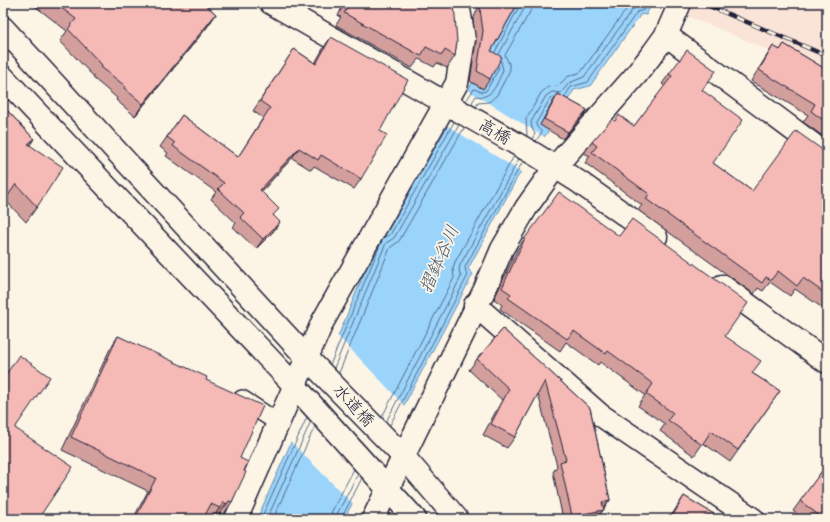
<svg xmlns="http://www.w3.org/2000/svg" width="830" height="522" font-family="Itim,'Klee One',sans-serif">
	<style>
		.built { fill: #fae3d7 }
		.water { fill: #9bd4fb; stroke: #6b8dae }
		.pier { fill: #fcf5e5 }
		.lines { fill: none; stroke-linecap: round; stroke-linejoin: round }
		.shore { stroke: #526988; stroke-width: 1 }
		.lane-casing { stroke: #22223b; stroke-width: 20 }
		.street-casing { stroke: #22223b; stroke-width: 25 }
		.secondary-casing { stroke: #22223b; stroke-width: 25 }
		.lane { stroke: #fcf5e5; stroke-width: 17 }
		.street { stroke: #fcf5e5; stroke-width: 22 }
		.secondary { stroke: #fcf5e5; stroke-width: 22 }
		.rail-casing { stroke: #22223b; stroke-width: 4.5 }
		.rail { stroke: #fcf5e5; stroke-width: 3; stroke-dasharray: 9; stroke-linecap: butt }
		.wall { fill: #d39f9d; stroke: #22223b }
		.shaded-wall { fill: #ac827f; stroke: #22223b }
		.building { fill: #f5b9b6; stroke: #22223b }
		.labels { text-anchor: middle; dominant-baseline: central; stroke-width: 3.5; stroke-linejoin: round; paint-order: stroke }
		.street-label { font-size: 17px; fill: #22223b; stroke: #fcf5e5 }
		.water-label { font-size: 18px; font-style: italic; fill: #465775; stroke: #fcf5e5 }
	</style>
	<rect width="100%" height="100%" fill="#fcf5e5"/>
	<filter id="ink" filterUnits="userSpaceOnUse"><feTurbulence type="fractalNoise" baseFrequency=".025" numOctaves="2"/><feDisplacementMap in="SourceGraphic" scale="8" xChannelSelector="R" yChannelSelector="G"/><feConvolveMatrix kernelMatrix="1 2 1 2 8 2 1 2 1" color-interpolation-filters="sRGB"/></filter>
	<g filter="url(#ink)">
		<!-- built -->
		<polygon class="built" points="652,3 827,3 827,75 710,25"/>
		<!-- water -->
		<polygon class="water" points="517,3 652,3 646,15 641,14 590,86 574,90 564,106 554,100 540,125 549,130 517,178 468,269 473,274 344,519 257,519 337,339 381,232 386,233 472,83 483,89 495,67 485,61"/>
		<!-- pier -->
		<g class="pier">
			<polygon points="466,89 546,138 523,173 446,125"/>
			<polygon points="337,335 406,407 354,505 290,441"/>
		</g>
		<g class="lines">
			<!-- shore -->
			<g class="shore">
				<polyline points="495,52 521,3"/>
				<polyline points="499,54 524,9 526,3"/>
				<polyline points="565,96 571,87 588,82 637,12 644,10 647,3"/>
				<polyline points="466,101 474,89 482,92 486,91 498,70 499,66"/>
				<path d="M471,104L476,96C492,100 497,84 503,70L501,61"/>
				<polyline points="476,107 478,103 489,102 497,95 510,70 509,64 505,55 530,12 532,3"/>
				<polyline points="527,136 526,119 541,93 548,87 558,86 567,77 581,72 631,3"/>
				<polyline points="532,139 535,134 532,128 531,122 546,96 552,92 561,93 569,83 584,77 633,9 642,3"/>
				<polyline points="536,141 542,132 537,127 536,123 550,99 555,97"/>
				<polyline points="384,237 390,235 454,122"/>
				<polyline points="330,365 380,245"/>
				<polyline points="334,368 386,243 394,238 459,125"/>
				<polyline points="339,373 390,248 399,241 464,128"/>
				<polyline points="382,417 454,278 453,269 455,262 514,156"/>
				<polyline points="386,422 461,277 459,270 460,265 519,159"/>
				<polyline points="390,425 467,277 465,267 523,161"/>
				<polyline points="261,519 307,417"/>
				<polyline points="267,519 311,421"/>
				<polyline points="273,519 315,426"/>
				<polyline points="330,519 332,511 354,469"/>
				<polyline points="336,519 337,514 358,474"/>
				<polyline points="341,519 362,478"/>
			</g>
			<!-- lane casing -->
			<g class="lane-casing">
				<polyline id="lane" points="242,399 277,422"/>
			</g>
			<!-- street casing -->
			<g class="street-casing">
				<g id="street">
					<polyline points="271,3 536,155 579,182 656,237"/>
					<polyline points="666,35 827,155"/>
					<polyline points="722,286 827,362"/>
					<polyline points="475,305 599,414 753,519"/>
					<polyline points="236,519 323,321 457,83 464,39 458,3"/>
					<polyline points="373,519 483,293"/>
				</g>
			</g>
			<!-- secondary casing -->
			<g class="secondary-casing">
				<g id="secondary">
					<polyline points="3,28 307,358 404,457 457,519"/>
					<polyline points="3,77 294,385 415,519"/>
					<polyline points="485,289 502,249 526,208 555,167 636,75 653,53 666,35 680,3"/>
				</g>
			</g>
			<!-- lane -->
			<use href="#lane" class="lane"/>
			<!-- street -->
			<use href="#street" class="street"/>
			<!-- secondary -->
			<use href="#secondary" class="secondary"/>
			<!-- rail casing -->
			<g class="rail-casing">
				<polyline id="rail" points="702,3 827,56"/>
			</g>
			<!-- rail -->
			<use href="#rail" class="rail"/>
		</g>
		<!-- wall -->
		<g class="wall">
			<polygon points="31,3 203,3 216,14 208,26 135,116 116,100 117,98 93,78 94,77 60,41 67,31"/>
			<polygon points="344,3 454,3 455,56 447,68 437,63 434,67 419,59 412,68 336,25 341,17 338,16"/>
			<polygon points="480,3 518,3 491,51 490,79 483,89 470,81 476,41 473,20"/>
			<polygon points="331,37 380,131 361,179 354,189 314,166 311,170 292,158 261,192 274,216 273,232 256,249 233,227 236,223 211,199 216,192 166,156 168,153 160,147 182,115 238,157 263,118 253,111 294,49 315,63 324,47"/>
			<polygon points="784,44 827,70 827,139 803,122 808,115 751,81 766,57 773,46 780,50"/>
			<polygon points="669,74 702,90 713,163 752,191 827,153 827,311 795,289 790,296 770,282 763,291 758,288 754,294 638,210 642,205 585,163 590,156 584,153 592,142 615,121 634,126 665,86 662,84"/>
			<polygon points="558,94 587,110 583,117 563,139 540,125 554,100"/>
			<polygon points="3,106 34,139 30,145 37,207 26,222 5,200"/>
			<polygon points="525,238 725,336 752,373 780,391 730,462 703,443 694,456 660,431 665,424 638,406 645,395 600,362 598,365 566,342 560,351 500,309 502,305 494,299 517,250"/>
			<polygon points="503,329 590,408 610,500 597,519 563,519 553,472 557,466 538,394 515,437 507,448 483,435 502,400 469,370 477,359"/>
			<polygon points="118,336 206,380 240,458 244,471 232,502 223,515 220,513 218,516 215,515 213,519 208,519 204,517 203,519 133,519 148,491 62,450 110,349"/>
			<polygon points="827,464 827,519 803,519 793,511"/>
			<polygon points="684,496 722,519 669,519"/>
		</g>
		<!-- shaded-wall -->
		<g class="shaded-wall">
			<polygon points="216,14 208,26 135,116 143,104"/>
			<polygon points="587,110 583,117 563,139 568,132"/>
			<polygon points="299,148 292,158 253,201 260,190"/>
			<polygon points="280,222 273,232 256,249 263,239"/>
			<polygon points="610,500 597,519 570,519 572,516 602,502"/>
			<polygon points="223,502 227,504 218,516 215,515"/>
		</g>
		<!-- building -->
		<g class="building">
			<polygon points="55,3 203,3 216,14 143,104 124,88 125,86 101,67 102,65 68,29 76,19"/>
			<polygon points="347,3 454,3 457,42 455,56 445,50 442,55 426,47 421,56 344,13 349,5 346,4"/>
			<polygon points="483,3 518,3 491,51 502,57 490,79 477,71 483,31 480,9"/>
			<polygon points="331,37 408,80 380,131 387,135 361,179 321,155 318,160 299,148 260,190 279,209 273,215 280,222 263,239 240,217 244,213 218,189 224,183 173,146 175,143 167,137 182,115 238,157 270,108 260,101 294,49 316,64"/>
			<polygon points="784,44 827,70 827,123 811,111 815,104 759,70 773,46 780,50"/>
			<polygon points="687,50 716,71 702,90 743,120 713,163 752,191 796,131 827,153 827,295 803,278 797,286 778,271 771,280 766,277 762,283 646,199 649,194 592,152 597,146 592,142 612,119 615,121 619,115 634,126 672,76 669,74"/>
			<polygon points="558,94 587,110 568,132 544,119"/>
			<polygon points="3,106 34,139 28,144 63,167 37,207 16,184 3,203"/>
			<polygon points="559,192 619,236 632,219 748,303 725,336 761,361 752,373 780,391 738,450 711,431 702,445 668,420 673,413 646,394 653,384 608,351 606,354 574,331 567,339 508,298 511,294 502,288 525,238"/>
			<polygon points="503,329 590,408 610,500 602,502 604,510 572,516 560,462 566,460 545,381 515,437 491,424 509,389 477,359"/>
			<polygon points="118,336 207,377 206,380 263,406 240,458 248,462 244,471 246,472 232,502 229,501 227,504 223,502 220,508 211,504 203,519 135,519 156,478 71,437"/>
			<polygon points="19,355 50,377 15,428 73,467 38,519 3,519 3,379"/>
			<polygon points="827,464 827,519 824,519 800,501"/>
			<polygon points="684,496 722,519 671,519"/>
		</g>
	</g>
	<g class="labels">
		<!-- street labels -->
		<g class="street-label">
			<text transform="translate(495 131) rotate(30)">高橋</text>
			<text transform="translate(354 405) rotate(47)">水道橋</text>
		</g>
		<!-- water labels -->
		<g class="water-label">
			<text transform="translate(439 259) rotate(-66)">摺鉢谷川</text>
		</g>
	</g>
	<!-- margin -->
	<rect width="830" height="522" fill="none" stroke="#fcf5e5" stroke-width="16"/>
	<rect x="8" y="8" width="814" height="506" fill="none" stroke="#22223b" stroke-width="1.5" filter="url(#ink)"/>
</svg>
